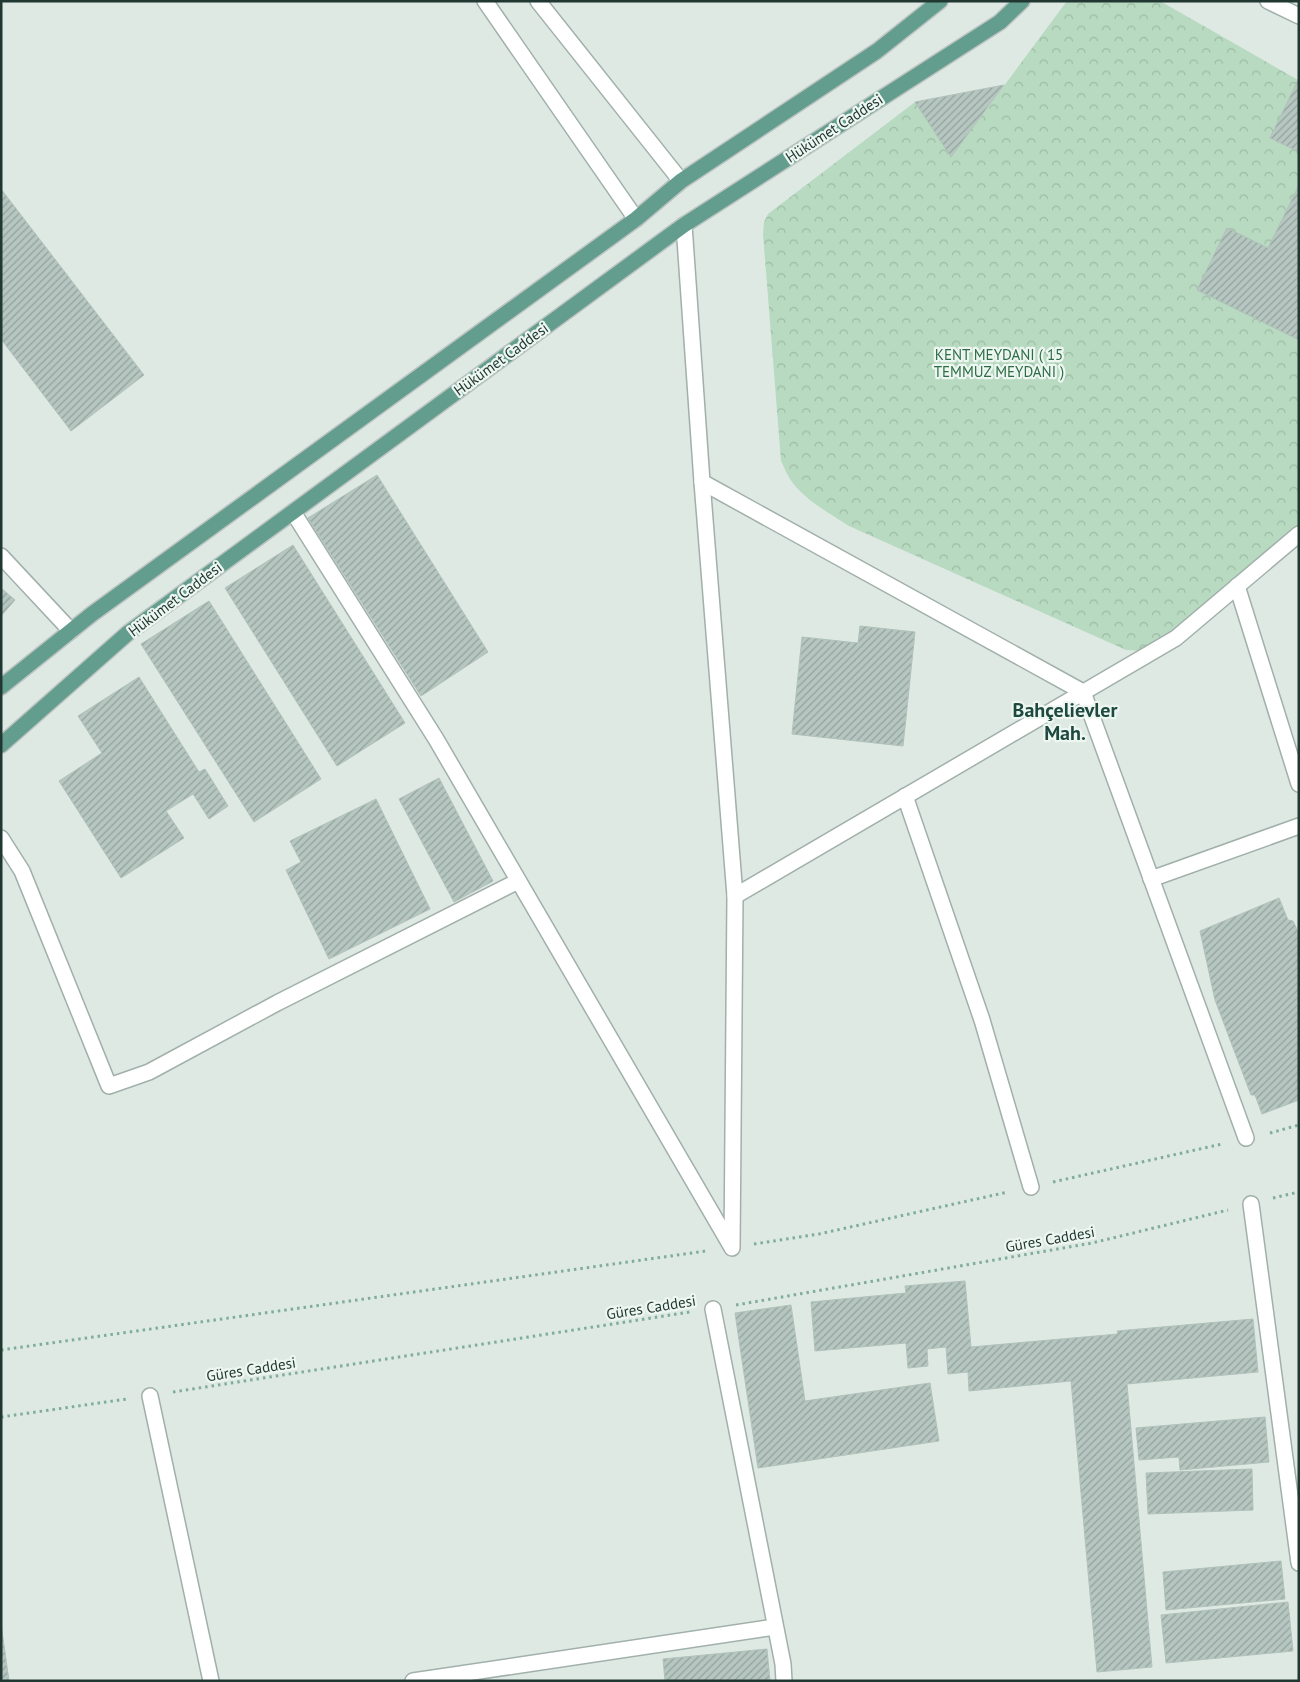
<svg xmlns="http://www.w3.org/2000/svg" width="1300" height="1682" font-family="'PT Sans',sans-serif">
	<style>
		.park { fill: url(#park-crowns) }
		.building { fill: url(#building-hatch); stroke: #b1c2bb }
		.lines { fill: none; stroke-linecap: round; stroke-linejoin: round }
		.minor-casing { stroke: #a1b0ab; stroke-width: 18 }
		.major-casing { stroke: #bcc3c1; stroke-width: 18 }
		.path { stroke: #7fac9e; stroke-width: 3; stroke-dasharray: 2.5 4; stroke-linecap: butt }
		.minor { stroke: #fff; stroke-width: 15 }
		.major { stroke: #639d8e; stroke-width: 15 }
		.labels { text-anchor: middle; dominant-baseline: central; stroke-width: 4.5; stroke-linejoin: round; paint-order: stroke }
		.street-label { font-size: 15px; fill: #203831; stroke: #eef6f2 }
		.park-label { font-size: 15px; fill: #2c6d45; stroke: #eef6f2 }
		.district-label { font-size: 20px; font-weight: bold; fill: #1d493e; stroke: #eef6f2 }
	</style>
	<defs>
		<pattern id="park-crowns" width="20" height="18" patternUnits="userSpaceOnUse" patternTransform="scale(1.25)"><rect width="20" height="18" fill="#b7dac0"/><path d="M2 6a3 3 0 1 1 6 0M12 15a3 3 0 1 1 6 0" fill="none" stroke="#9dbca5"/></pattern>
		<pattern id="building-hatch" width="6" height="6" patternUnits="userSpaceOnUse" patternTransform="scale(1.25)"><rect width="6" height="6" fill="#b6c6c0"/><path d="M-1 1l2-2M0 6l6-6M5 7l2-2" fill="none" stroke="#94a29d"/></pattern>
	</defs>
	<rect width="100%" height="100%" fill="#dee9e4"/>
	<!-- park -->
	<path class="park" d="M1067,1H1160L1298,80L1270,138L1299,152V185L1268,248L1227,229L1299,340V526L1158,642L1147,646L1141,651L1126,650L849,526C829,513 803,499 790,479C787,474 784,467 781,461L763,234L764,222L768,214L915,102L951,157Z"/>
	<!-- building -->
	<g class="building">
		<polygon points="1298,80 1299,80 1299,152 1270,138"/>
		<polygon points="1004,85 951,157 915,102"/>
		<polygon points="1299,185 1299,340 1197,290 1227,228 1268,248"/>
		<polygon points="1,189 144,375 71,431 1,339"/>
		<polygon points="377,475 488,652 421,696 308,518"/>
		<polygon points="293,545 405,723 337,766 225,588"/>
		<polygon points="1,588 15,600 1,616"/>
		<polygon points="209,601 321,779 254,822 141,644"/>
		<polygon points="860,626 915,632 903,746 792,734 802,637 858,643"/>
		<polygon points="139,677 199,772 205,769 228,806 209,819 193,794 166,811 184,838 121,878 59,781 102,753 78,716"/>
		<polygon points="439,778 493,881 454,902 399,799"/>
		<polygon points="376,799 430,909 329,959 286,870 301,862 290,841"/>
		<polygon points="1279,898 1288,920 1293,921 1299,934 1299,1100 1262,1114 1255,1095 1251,1095 1215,1000 1200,931"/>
		<polygon points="965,1281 971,1347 1118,1334 1117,1331 1253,1319 1258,1372 1127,1384 1152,1667 1097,1672 1071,1381 969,1391 968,1372 948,1374 946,1347 927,1349 928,1366 908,1368 906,1343 815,1351 811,1302 906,1293 905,1286"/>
		<polygon points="791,1305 805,1401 930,1383 939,1441 758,1468 735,1313"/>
		<polygon points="1265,1417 1269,1462 1180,1470 1179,1457 1139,1460 1136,1428"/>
		<polygon points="1252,1469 1253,1510 1148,1514 1146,1473"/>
		<polygon points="1281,1561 1285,1599 1166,1610 1163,1572"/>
		<polygon points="1288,1602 1293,1651 1166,1663 1161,1615"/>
		<polygon points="1,1624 9,1681 1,1681"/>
		<polygon points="767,1649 770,1681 665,1681 663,1659"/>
	</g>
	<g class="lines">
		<!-- minor casing -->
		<g class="minor-casing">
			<g id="minor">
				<polyline points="485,1 636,219"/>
				<polyline points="538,1 681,181"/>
				<polyline points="1268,1 1299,16"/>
				<polyline points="684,225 702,482 735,896 732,1248"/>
				<polyline points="702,482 1083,692 1246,1138"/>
				<polyline points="293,512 436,739 731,1246"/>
				<polyline points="1,556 71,631"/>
				<polyline points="1237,586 1299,784"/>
				<polyline points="905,796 982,1020 1031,1187"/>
				<polyline points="1,838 22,871 109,1086 149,1072 277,1003 518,881"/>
				<polyline points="1151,879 1299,826"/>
				<polyline points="735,896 1176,638 1299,534"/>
				<polyline points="1251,1204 1299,1563"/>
				<polyline points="713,1309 783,1664 784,1681"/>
				<polyline points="150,1396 211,1681"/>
				<polyline points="413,1681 775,1627"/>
			</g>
		</g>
		<!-- major casing -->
		<g class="major-casing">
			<g id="major">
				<polyline points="1,687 92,614 636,219 681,181 877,51 940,1"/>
				<polyline points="1,745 128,633 684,225 1000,22 1022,1"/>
			</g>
		</g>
		<!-- path -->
		<g class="path">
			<polyline points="1270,1133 1299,1125"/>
			<polyline points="1053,1182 1222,1144"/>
			<polyline points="1273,1198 1299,1192"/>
			<polyline points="754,1244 819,1234 1008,1192"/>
			<polyline points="736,1305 1092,1243 1228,1210"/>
			<polyline points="1,1350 706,1251"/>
			<polyline points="173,1392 690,1312"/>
			<polyline points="1,1417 127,1399"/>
		</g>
		<!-- minor -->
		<use href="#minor" class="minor"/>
		<!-- major -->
		<use href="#major" class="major"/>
	</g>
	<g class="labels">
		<!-- street labels -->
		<g class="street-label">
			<text transform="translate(834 128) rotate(-33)">Hükümet Caddesi</text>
			<text transform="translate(501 359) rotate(-36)">Hükümet Caddesi</text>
			<text transform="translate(175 599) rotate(-37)">Hükümet Caddesi</text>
			<text transform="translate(1050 1239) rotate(-10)">Güres Caddesi</text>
			<text transform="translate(651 1307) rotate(-9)">Güres Caddesi</text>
			<text transform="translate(251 1369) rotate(-9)">Güres Caddesi</text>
		</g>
		<!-- park labels -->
		<g class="park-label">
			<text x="999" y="354">KENT MEYDANI ( 15<tspan x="999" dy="17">TEMMUZ MEYDANI )</tspan></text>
		</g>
		<!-- district labels -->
		<g class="district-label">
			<text x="1065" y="710">Bahçelievler<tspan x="1065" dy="23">Mah.</tspan></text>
		</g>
	</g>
	<!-- border -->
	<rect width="1300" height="1682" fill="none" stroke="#203831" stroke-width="5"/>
</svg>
